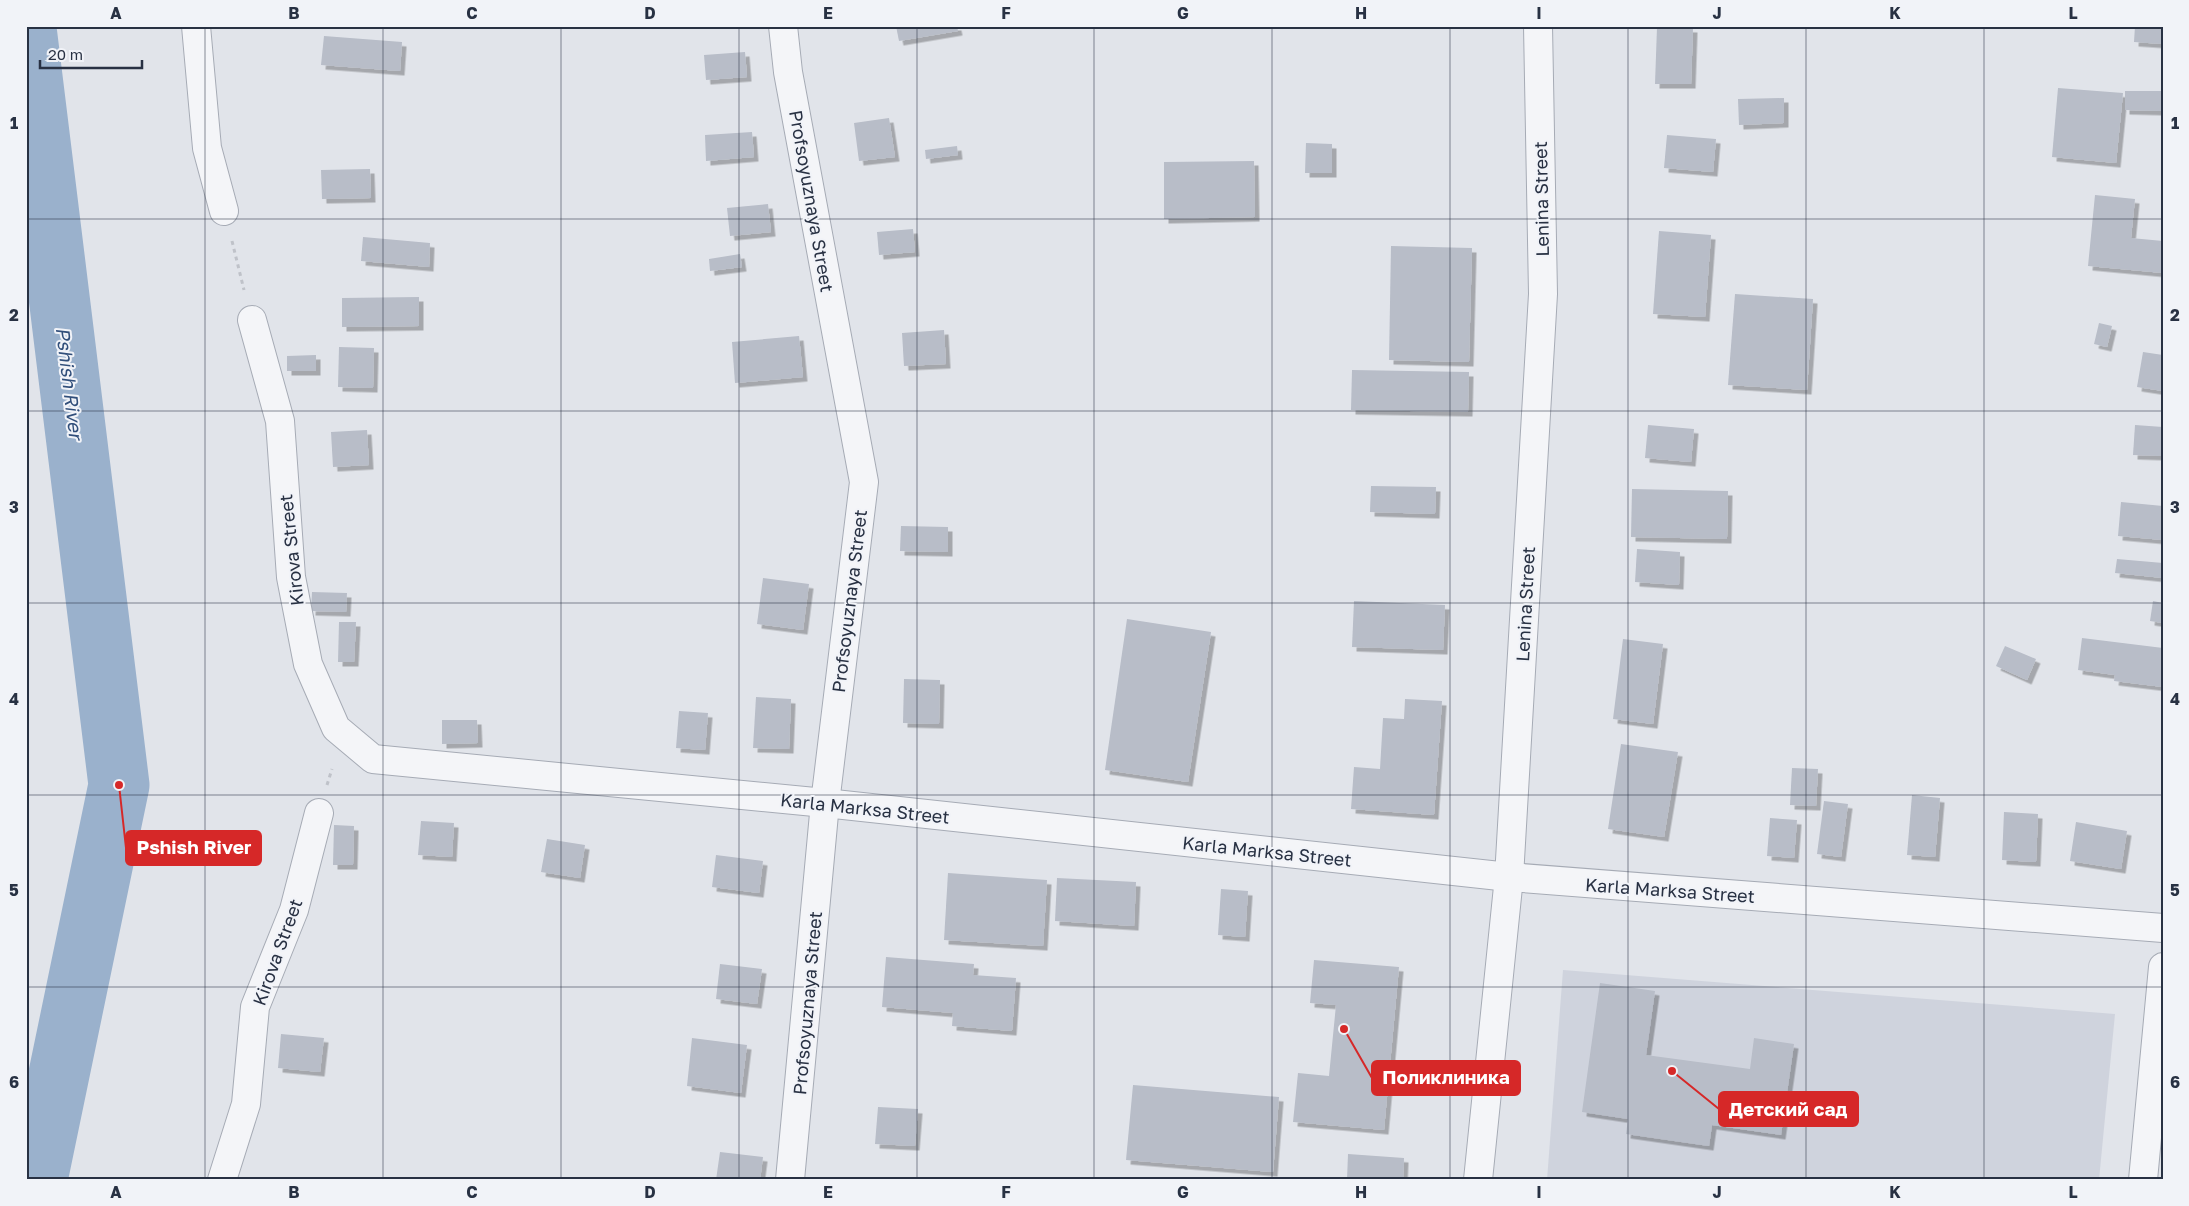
<svg xmlns="http://www.w3.org/2000/svg" width="2189" height="1206" font-family="'Golos Text',sans-serif">
	<style>
		.built { fill: #cfd3dd }
		.lines { fill: none; stroke-linecap: round; stroke-linejoin: round }
		.river { stroke: #9ab1cc; stroke-width: 61 }
		.building { fill: #b8bdc8; filter: url(#shadow) }
		.street-casing { stroke: #a6abb5; stroke-width: 30 }
		.path { stroke: #bfc2c9; stroke-width: 3; stroke-dasharray: 4 4; stroke-linecap: butt }
		.street { stroke: #f4f5f8; stroke-width: 28 }
		.grid { fill: none; stroke: #283143; stroke-width: 1; stroke-opacity: 0.55 }
		.labels { text-anchor: middle; dominant-baseline: central; stroke-width: 4; stroke-linejoin: round; paint-order: stroke }
		.street-label { font-size: 18px; fill: #283143; stroke: #f1f3f8 }
		.water-label { font-size: 19px; font-style: italic; fill: #304e7a; stroke: #f1f3f8 }
		.leader { fill: none; stroke: #d62828; stroke-width: 2 }
		.callout-dot { fill: #d62828; stroke: #f1f3f8; stroke-width: 2 }
		.callout { fill: #d62828; stroke: #d62828; stroke-width: 2 }
		.callout-label { font-size: 19px; text-anchor: middle; font-weight: bold; fill: #fff }
		.neatline { fill: none; stroke: #283143; stroke-width: 2 }
		.grid-label { font-size: 16px; text-anchor: middle; font-weight: bold; fill: #283143 }
	</style>
	<defs>
		<filter id="shadow"><feDropShadow dx="4.5" dy="4.5" stdDeviation="0" flood-color="#0004"/></filter>
	</defs>
	<rect width="100%" height="100%" fill="#e1e4ea"/>
	<!-- built -->
	<polygon class="built" points="1563,970 2115,1014 2099,1180 1547,1180"/>
	<g class="lines">
		<!-- river -->
		<polyline class="river" points="26,28 119,785 37,1180"/>
	</g>
	<!-- building -->
	<g class="building">
		<polygon points="896,26 957,26 958,31 899,41"/>
		<polygon points="2135,26 2163,26 2163,44 2134,42"/>
		<polygon points="1657,27 1693,28 1691,84 1655,84"/>
		<polygon points="324,36 402,42 400,71 321,65"/>
		<polygon points="745,52 747,77 706,80 704,55"/>
		<polygon points="2058,88 2123,93 2116,163 2052,157"/>
		<polygon points="2125,91 2163,91 2163,111 2125,110"/>
		<polygon points="1784,98 1784,123 1739,125 1738,99"/>
		<polygon points="889,118 895,157 859,161 854,123"/>
		<polygon points="752,132 754,157 706,161 705,135"/>
		<polygon points="1667,135 1716,139 1713,172 1664,168"/>
		<polygon points="1306,143 1332,144 1332,173 1305,173"/>
		<polygon points="957,146 958,155 926,159 925,150"/>
		<polygon points="1254,161 1255,217 1164,219 1164,162"/>
		<polygon points="370,169 371,198 322,199 321,170"/>
		<polygon points="2095,195 2135,199 2131,238 2163,241 2163,273 2088,266"/>
		<polygon points="768,204 771,232 730,236 727,208"/>
		<polygon points="913,229 915,252 879,255 877,232"/>
		<polygon points="1659,231 1711,235 1705,317 1653,314"/>
		<polygon points="363,237 430,243 429,267 361,261"/>
		<polygon points="1391,246 1472,248 1469,362 1389,360"/>
		<polygon points="740,254 742,267 710,271 709,259"/>
		<polygon points="1735,294 1813,299 1807,390 1728,385"/>
		<polygon points="419,297 419,326 342,327 342,298"/>
		<polygon points="2099,323 2112,326 2107,347 2094,344"/>
		<polygon points="944,330 946,364 904,366 902,333"/>
		<polygon points="799,336 803,377 735,383 732,342"/>
		<polygon points="339,347 374,348 373,388 338,387"/>
		<polygon points="2143,352 2163,355 2163,391 2137,387"/>
		<polygon points="316,355 316,371 287,371 287,356"/>
		<polygon points="1352,370 1469,372 1468,412 1351,410"/>
		<polygon points="1648,425 1694,429 1691,462 1645,458"/>
		<polygon points="2135,425 2163,427 2163,456 2133,455"/>
		<polygon points="367,430 369,465 333,467 331,432"/>
		<polygon points="1371,486 1436,487 1435,514 1370,512"/>
		<polygon points="1632,489 1728,491 1727,539 1631,537"/>
		<polygon points="2121,502 2163,506 2163,540 2118,536"/>
		<polygon points="901,526 948,527 948,552 900,551"/>
		<polygon points="1637,549 1680,552 1679,585 1635,582"/>
		<polygon points="2117,559 2163,563 2163,578 2115,573"/>
		<polygon points="763,578 809,584 803,630 757,624"/>
		<polygon points="312,592 347,593 346,612 311,611"/>
		<polygon points="1354,601 1445,605 1443,650 1352,647"/>
		<polygon points="2153,601 2163,603 2163,623 2150,621"/>
		<polygon points="1127,619 1211,632 1188,782 1105,770"/>
		<polygon points="339,622 356,622 354,662 338,662"/>
		<polygon points="2082,638 2163,648 2163,687 2114,681 2115,675 2078,670"/>
		<polygon points="1623,639 1663,644 1653,724 1613,719"/>
		<polygon points="2005,646 2036,659 2027,680 1996,666"/>
		<polygon points="904,679 940,680 939,724 903,723"/>
		<polygon points="756,697 791,699 789,749 753,748"/>
		<polygon points="1405,699 1442,701 1434,815 1351,809 1354,767 1380,769 1383,718 1404,719"/>
		<polygon points="679,711 708,713 705,750 676,748"/>
		<polygon points="442,720 477,720 478,743 442,744"/>
		<polygon points="1621,744 1678,752 1664,837 1608,829"/>
		<polygon points="1792,768 1818,769 1816,806 1790,805"/>
		<polygon points="1912,795 1940,798 1935,857 1907,855"/>
		<polygon points="1824,801 1848,804 1841,857 1817,854"/>
		<polygon points="2004,812 2038,814 2036,862 2002,860"/>
		<polygon points="1770,818 1797,820 1794,858 1767,856"/>
		<polygon points="421,821 454,823 452,857 418,855"/>
		<polygon points="2076,822 2127,831 2121,869 2070,861"/>
		<polygon points="334,825 354,826 353,865 333,865"/>
		<polygon points="547,839 585,845 580,878 541,872"/>
		<polygon points="716,855 763,861 759,893 712,887"/>
		<polygon points="948,873 1047,880 1043,946 944,940"/>
		<polygon points="1057,878 1136,882 1134,926 1055,921"/>
		<polygon points="1221,889 1248,891 1245,937 1218,935"/>
		<polygon points="886,957 974,964 973,975 1016,978 1012,1031 952,1026 953,1013 882,1007"/>
		<polygon points="1314,960 1399,967 1384,1130 1293,1122 1298,1073 1329,1076 1336,1005 1310,1003"/>
		<polygon points="720,964 762,969 757,1004 716,999"/>
		<polygon points="1600,983 1655,991 1646,1055 1750,1069 1754,1038 1794,1044 1781,1135 1712,1125 1709,1146 1626,1134 1628,1119 1582,1112"/>
		<polygon points="281,1034 324,1038 320,1072 278,1068"/>
		<polygon points="692,1038 747,1045 741,1093 687,1086"/>
		<polygon points="1133,1085 1279,1097 1273,1172 1126,1160"/>
		<polygon points="878,1107 918,1109 915,1146 875,1144"/>
		<polygon points="720,1152 763,1157 760,1180 716,1180"/>
		<polygon points="1348,1154 1404,1158 1403,1180 1347,1180"/>
	</g>
	<g class="lines">
		<!-- street casing -->
		<g class="street-casing">
			<g id="street">
				<polyline points="196,26 207,148 224,211"/>
				<polyline points="783,26 788,72 864,482 825,803 790,1180"/>
				<polyline points="252,320 280,421 291,577 308,664 336,728 373,759 825,803 1509,877 2163,928"/>
				<polyline points="222,1180 246,1104 255,1007 294,910 319,813"/>
				<polyline points="1478,1180 1509,877 1543,294 1538,26"/>
				<polyline points="2143,1180 2163,967"/>
			</g>
		</g>
		<!-- path -->
		<g class="path">
			<polyline points="232,241 244,290"/>
			<polyline points="327,785 332,769"/>
		</g>
		<!-- street -->
		<use href="#street" class="street"/>
	</g>
	<!-- grid -->
	<path class="grid" d="M205,26V1180M383,26V1180M561,26V1180M739,26V1180M917,26V1180M1094,26V1180M1272,26V1180M1450,26V1180M1628,26V1180M1806,26V1180M1984,26V1180M26,219H2163M26,411H2163M26,603H2163M26,795H2163M26,987H2163"/>
	<g class="labels">
		<!-- street labels -->
		<g class="street-label">
			<text transform="translate(1541 199) rotate(-91)">Lenina Street</text>
			<text transform="translate(812 201) rotate(80)">Profsoyuznaya Street</text>
			<text transform="translate(291 550) rotate(-96)">Kirova Street</text>
			<text transform="translate(849 601) rotate(-83)">Profsoyuznaya Street</text>
			<text transform="translate(1525 604) rotate(-87)">Lenina Street</text>
			<text transform="translate(865 808) rotate(6)">Karla Marksa Street</text>
			<text transform="translate(1267 851) rotate(6)">Karla Marksa Street</text>
			<text transform="translate(1670 890) rotate(4)">Karla Marksa Street</text>
			<text transform="translate(277 952) rotate(-70)">Kirova Street</text>
			<text transform="translate(807 1003) rotate(-85)">Profsoyuznaya Street</text>
		</g>
		<!-- water labels -->
		<g class="water-label">
			<text transform="translate(70 383) rotate(83)">Pshish River</text>
		</g>
	</g>
	<!-- callouts -->
	<path class="leader" d="M119 785L126 848M1344 1029L1372 1078M1672 1071L1719 1109"/>
	<g class="callout-dot">
		<circle cx="119" cy="785" r="5"/>
		<circle cx="1344" cy="1029" r="5"/>
		<circle cx="1672" cy="1071" r="5"/>
	</g>
	<g class="callout">
		<rect x="126" y="831" width="135" height="34" rx="5"/>
		<rect x="1372" y="1061" width="148" height="34" rx="5"/>
		<rect x="1719" y="1092" width="139" height="34" rx="5"/>
	</g>
	<g class="callout-label">
		<text x="194" y="854">Pshish River</text>
		<text x="1446" y="1084">Поликлиника</text>
		<text x="1788" y="1116">Детский сад</text>
	</g>
	<!-- border -->
	<rect width="2189" height="1206" fill="none" stroke="#f1f3f8" stroke-width="55"/>
	<!-- scale -->
	<path d="M40 60v8h102v-8" fill="none" stroke="#283143" stroke-width="2.5"/>
	<text x="48" y="60" font-size="15" fill="#283143" stroke="#f1f3f8" stroke-width="4" paint-order="stroke">20 m</text>
	<rect x="28" y="28" width="2134" height="1150" class="neatline"/>
	<g class="grid-label">
		<text x="116" y="19">A</text>
		<text x="294" y="19">B</text>
		<text x="472" y="19">C</text>
		<text x="650" y="19">D</text>
		<text x="828" y="19">E</text>
		<text x="1006" y="19">F</text>
		<text x="1183" y="19">G</text>
		<text x="1361" y="19">H</text>
		<text x="1539" y="19">I</text>
		<text x="1717" y="19">J</text>
		<text x="1895" y="19">K</text>
		<text x="2073" y="19">L</text>
		<text x="14" y="129">1</text>
		<text x="2175" y="129">1</text>
		<text x="14" y="321">2</text>
		<text x="2175" y="321">2</text>
		<text x="14" y="513">3</text>
		<text x="2175" y="513">3</text>
		<text x="14" y="705">4</text>
		<text x="2175" y="705">4</text>
		<text x="14" y="896">5</text>
		<text x="2175" y="896">5</text>
		<text x="14" y="1088">6</text>
		<text x="2175" y="1088">6</text>
		<text x="116" y="1198">A</text>
		<text x="294" y="1198">B</text>
		<text x="472" y="1198">C</text>
		<text x="650" y="1198">D</text>
		<text x="828" y="1198">E</text>
		<text x="1006" y="1198">F</text>
		<text x="1183" y="1198">G</text>
		<text x="1361" y="1198">H</text>
		<text x="1539" y="1198">I</text>
		<text x="1717" y="1198">J</text>
		<text x="1895" y="1198">K</text>
		<text x="2073" y="1198">L</text>
	</g>
</svg>
